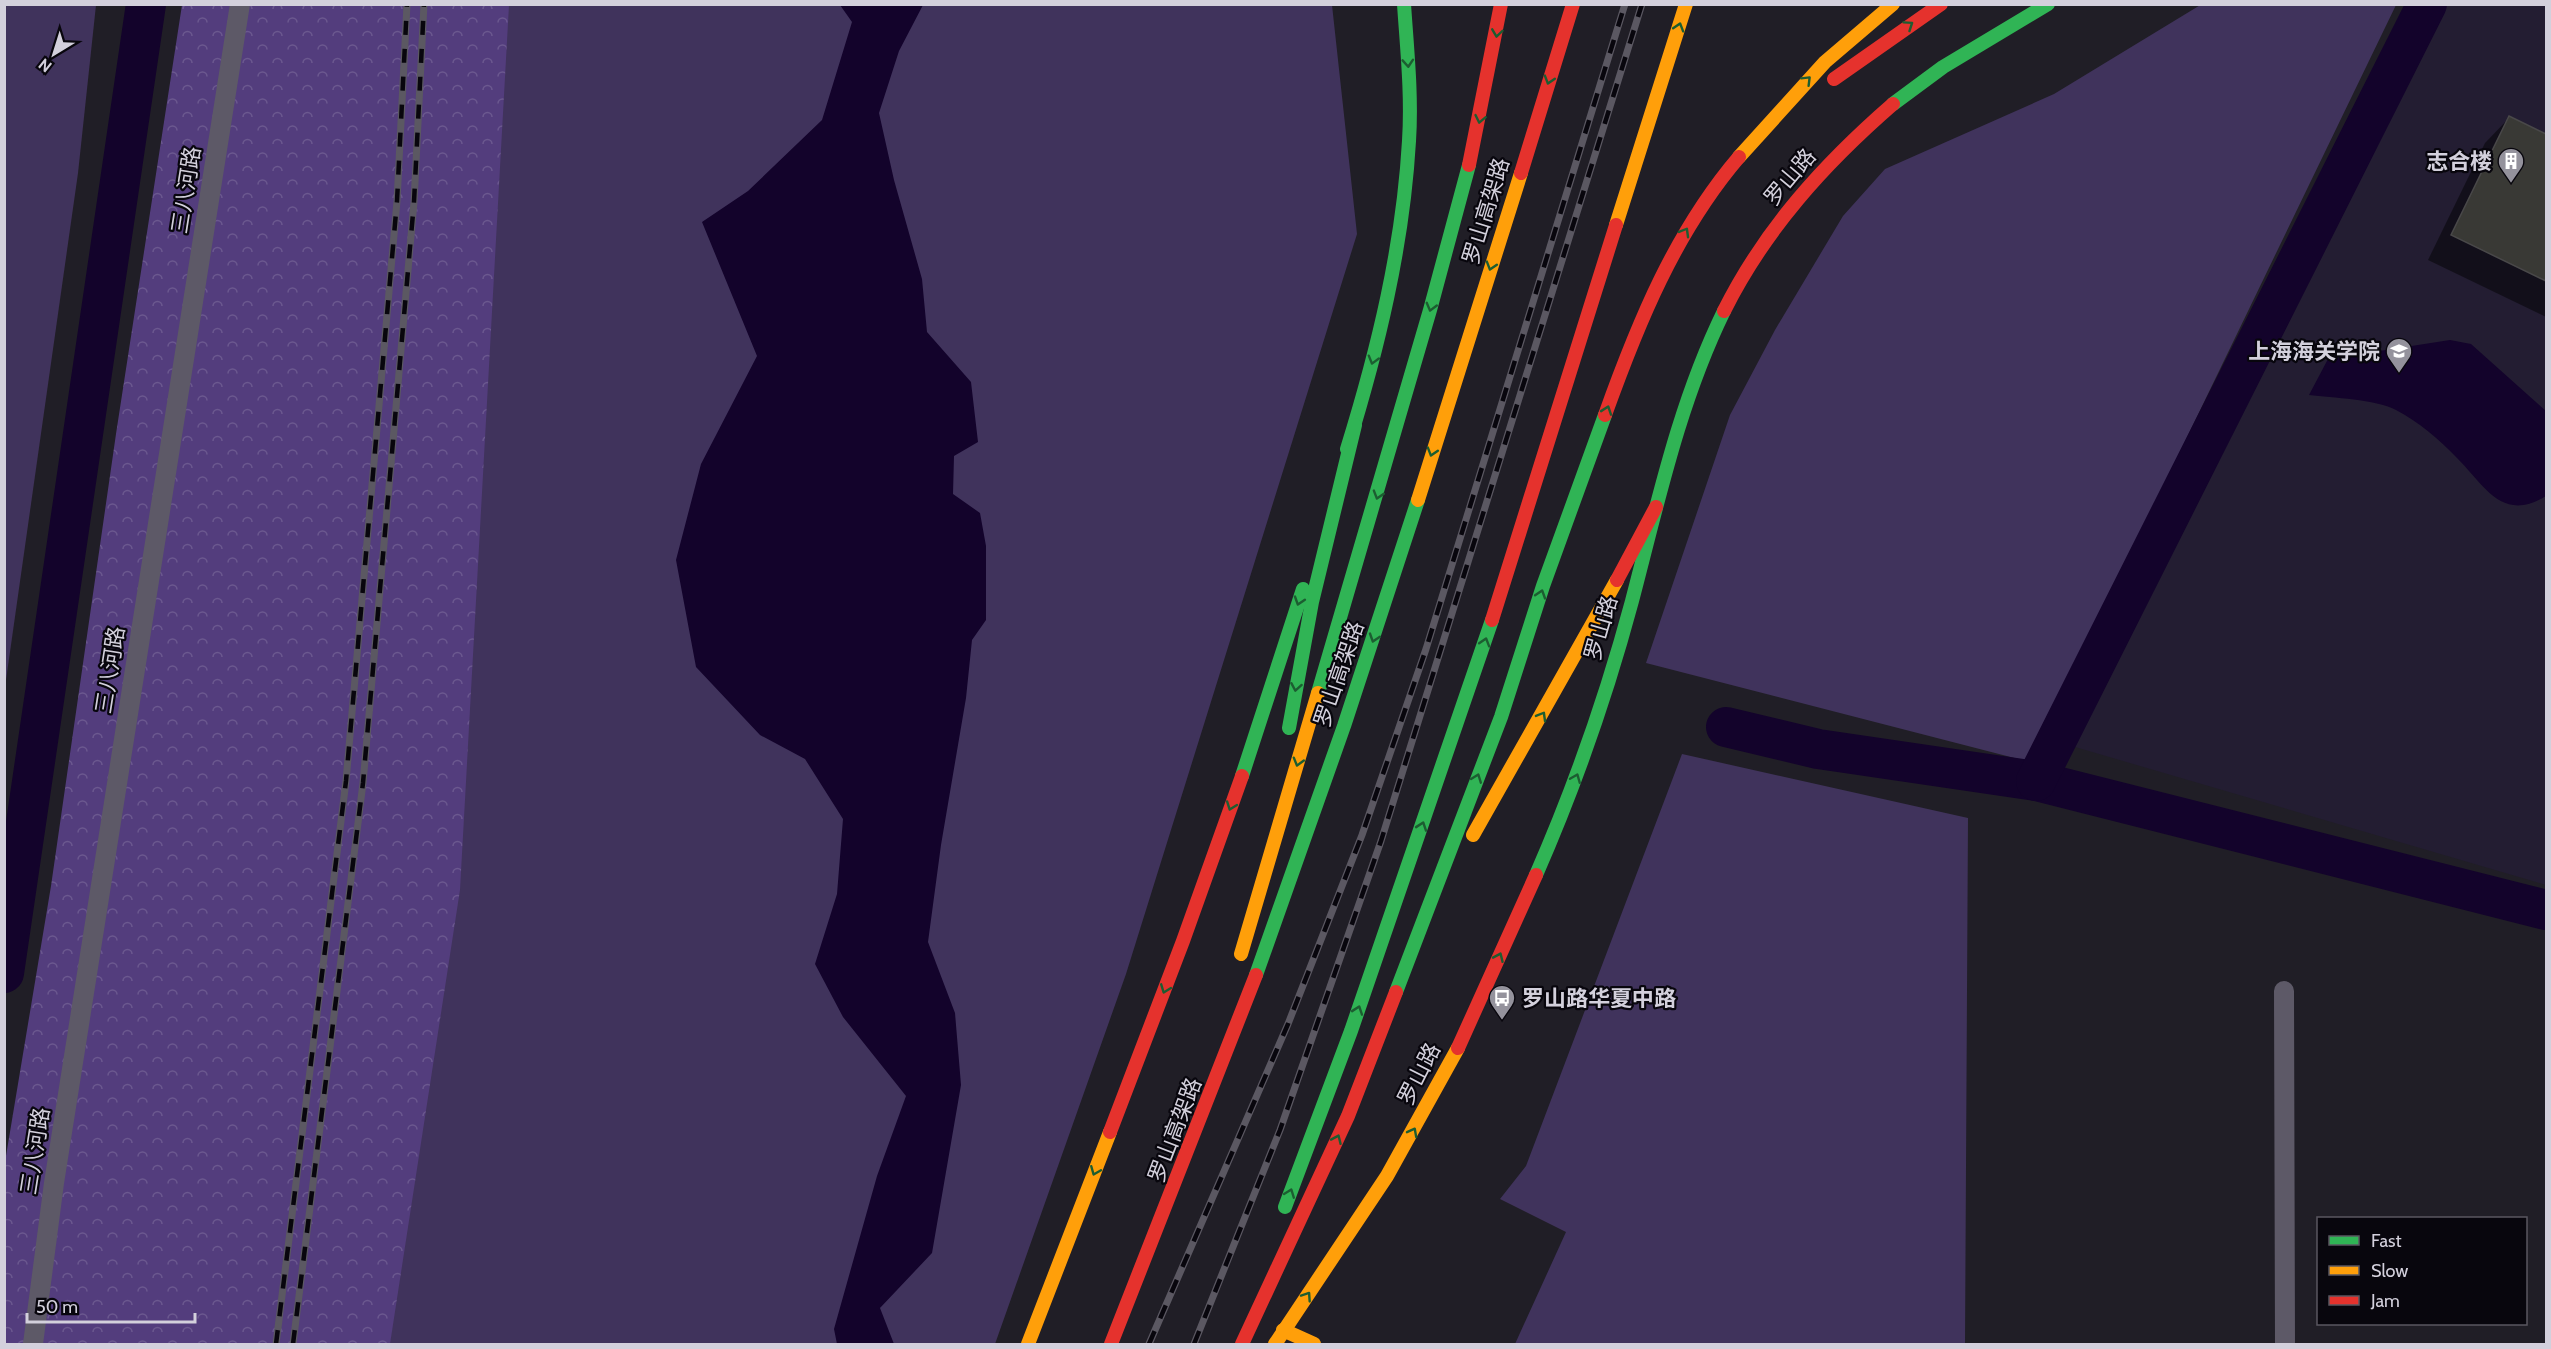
<svg xmlns="http://www.w3.org/2000/svg" width="2551" height="1349" font-family="Cabin,'Noto Sans SC',sans-serif">
	<style>
		.built { fill: #231d32 }
		.forest { fill: url(#forest-crowns) }
		.park { fill: #40335c }
		.water { fill: #13032b }
		.shadow { fill: #0007 }
		.lines { fill: none; stroke-linecap: round; stroke-linejoin: round }
		.river { stroke: #13032b; stroke-width: 40 }
		.building { fill: #393935; stroke: #494849; stroke-width: 1.5 }
		.street { stroke: #5d5967; stroke-width: 20 }
		.fast { stroke: #30b455; stroke-width: 14 }
		.slow { stroke: #ff9f0a; stroke-width: 14 }
		.jam { stroke: #e5322d; stroke-width: 14 }
		.rail-casing { stroke: #5b5862; stroke-width: 7 }
		.rail { stroke: #08060d; stroke-width: 4.5; stroke-dasharray: 14; stroke-linecap: butt }
		.oneway { stroke: #1c5d31 }
		.labels { text-anchor: middle; dominant-baseline: central; stroke-width: 4.5; stroke-linejoin: round; paint-order: stroke }
		.poi-label { font-size: 22px; font-weight: bold; fill: #d3d0dc; stroke: #08060d; text-anchor: end }
		.street-label { font-size: 22px; fill: #d3d0dc; stroke: #08060d }
	</style>
	<defs>
		<pattern id="forest-crowns" width="20" height="18" patternUnits="userSpaceOnUse" patternTransform="scale(1.5)"><rect width="20" height="18" fill="#533d7d"/><path d="M2 6a3 3 0 1 1 6 0M12 15a3 3 0 1 1 6 0" fill="none" stroke="#6b588f"/></pattern>
	</defs>
	<rect width="100%" height="100%" fill="#201e26"/>
	<!-- built -->
	<polygon class="built" points="2440,5 2546,5 2546,885 2065,744"/>
	<!-- forest -->
	<polygon class="forest" points="182,5 806,5 516,1344 5,1344 5,1162 51,886 116,434"/>
	<!-- park -->
	<g class="park">
		<polygon points="5,4 96,5 78,173 5,687"/>
		<polygon points="2202,4 2396,5 2030,762 1646,663 1730,415 1775,330 1843,216 1885,169 2054,94"/>
		<polygon points="509,5 1332,5 1357,234 1126,974 995,1344 390,1344 460,890"/>
		<polygon points="1682,754 1968,818 1965,1344 1515,1344 1566,1232 1500,1199 1526,1166"/>
	</g>
	<!-- water -->
	<g class="water">
		<polygon points="840,5 923,5 899,51 879,113 894,180 922,279 927,332 971,382 978,442 954,456 953,494 980,513 986,546 986,620 972,640 966,698 941,845 928,942 955,1013 961,1085 932,1253 880,1308 894,1344 837,1344 834,1329 877,1176 906,1096 843,1017 815,964 837,894 843,819 805,759 760,735 696,667 676,560 701,464 757,356 702,222 748,191 822,120 852,22"/>
		<path d="M2450,340L2471,344L2546,411V496C2502,523 2485,486 2457,458C2439,439 2419,422 2396,410C2375,399 2333,398 2309,395L2328,359Z"/>
	</g>
	<!-- shadow -->
	<polygon class="shadow" points="2509,118 2546,136 2546,317 2428,260 2485,143"/>
	<g class="lines">
		<!-- river -->
		<g class="river">
			<polyline points="1726,727 1818,749 2036,781 2546,910"/>
			<polyline points="2036,781 2427,4"/>
			<polyline points="4,973 146,4"/>
		</g>
	</g>
	<!-- building -->
	<polygon class="building" points="2509,116 2546,134 2546,281 2451,235"/>
	<g class="lines">
		<!-- street -->
		<g class="street">
			<polyline points="2284,991 2285,1344"/>
			<polyline points="33,1344 54,1183 240,4"/>
		</g>
		<!-- fast -->
		<g class="fast">
			<polyline points="1893,104 1943,67 2048,4"/>
			<path d="M1347,449C1378,349 1403,246 1409,141C1412,95 1407,49 1404,4"/>
			<polyline points="1318,693 1430,310 1469,165"/>
			<polyline points="1289,728 1312,602 1355,425"/>
			<polyline points="1242,776 1303,589"/>
			<path d="M1536,875C1575,786 1607,694 1632,601C1658,502 1679,403 1724,311"/>
			<polyline points="1256,975 1344,726 1418,500"/>
			<polyline points="1396,992 1501,717 1543,586 1605,415"/>
			<polyline points="1285,1207 1351,1031 1492,620"/>
		</g>
		<!-- slow -->
		<g class="slow">
			<polyline points="1739,157 1825,62 1893,4"/>
			<polyline points="1616,225 1686,4"/>
			<polyline points="1418,500 1521,173"/>
			<polyline points="1473,835 1617,580"/>
			<polyline points="1241,954 1318,693"/>
			<polyline points="1283,1330 1314,1344"/>
			<polyline points="1028,1344 1110,1132"/>
			<polyline points="1275,1344 1387,1176 1458,1048"/>
		</g>
		<!-- jam -->
		<g class="jam">
			<polyline points="1834,79 1941,4"/>
			<polyline points="1469,165 1501,4"/>
			<polyline points="1521,173 1573,4"/>
			<path d="M1724,311C1765,229 1824,164 1893,104"/>
			<path d="M1605,415C1638,323 1675,232 1739,157"/>
			<polyline points="1617,580 1656,507"/>
			<polyline points="1492,620 1616,225"/>
			<polyline points="1458,1048 1536,875"/>
			<polyline points="1110,1132 1183,941 1242,776"/>
			<polyline points="1111,1344 1256,975"/>
			<polyline points="1242,1344 1348,1116 1396,992"/>
		</g>
		<!-- rail casing -->
		<g class="rail-casing">
			<g id="rail">
				<polyline points="276,1344 346,781 397,201 407,4"/>
				<polyline points="293,1344 363,783 414,202 424,4"/>
				<polyline points="1149,1344 1288,1024 1362,835 1426,649 1625,4"/>
				<polyline points="1194,1344 1280,1130 1381,841 1642,4"/>
			</g>
		</g>
		<!-- rail -->
		<use href="#rail" class="rail"/>
	</g>
	<!-- one-way arrows -->
	<defs><path id="oneway-chevron" d="M-2-3.5L2.5 0L-2 3.5" fill="none" stroke-width="1.6" stroke-linecap="round" stroke-linejoin="round" transform="scale(1.5)"/></defs>
	<g class="oneway">
		<use href="#oneway-chevron" transform="translate(1909 25) rotate(-34)"/>
		<use href="#oneway-chevron" transform="translate(1679 27) rotate(-73)"/>
		<use href="#oneway-chevron" transform="translate(1497 33) rotate(98)"/>
		<use href="#oneway-chevron" transform="translate(1408 63) rotate(86)"/>
		<use href="#oneway-chevron" transform="translate(1549 80) rotate(107)"/>
		<use href="#oneway-chevron" transform="translate(1807 80) rotate(-45)"/>
		<use href="#oneway-chevron" transform="translate(1480 119) rotate(102)"/>
		<use href="#oneway-chevron" transform="translate(1685 232) rotate(-60)"/>
		<use href="#oneway-chevron" transform="translate(1491 266) rotate(107)"/>
		<use href="#oneway-chevron" transform="translate(1431 307) rotate(105)"/>
		<use href="#oneway-chevron" transform="translate(1373 360) rotate(106)"/>
		<use href="#oneway-chevron" transform="translate(1607 410) rotate(-71)"/>
		<use href="#oneway-chevron" transform="translate(1432 452) rotate(107)"/>
		<use href="#oneway-chevron" transform="translate(1378 495) rotate(107)"/>
		<use href="#oneway-chevron" transform="translate(1541 594) rotate(-72)"/>
		<use href="#oneway-chevron" transform="translate(1299 601) rotate(108)"/>
		<use href="#oneway-chevron" transform="translate(1374 638) rotate(108)"/>
		<use href="#oneway-chevron" transform="translate(1485 642) rotate(-73)"/>
		<use href="#oneway-chevron" transform="translate(1296 687) rotate(100)"/>
		<use href="#oneway-chevron" transform="translate(1542 716) rotate(-60)"/>
		<use href="#oneway-chevron" transform="translate(1298 762) rotate(106)"/>
		<use href="#oneway-chevron" transform="translate(1477 778) rotate(-69)"/>
		<use href="#oneway-chevron" transform="translate(1576 778) rotate(-68)"/>
		<use href="#oneway-chevron" transform="translate(1231 806) rotate(110)"/>
		<use href="#oneway-chevron" transform="translate(1422 826) rotate(-71)"/>
		<use href="#oneway-chevron" transform="translate(1499 957) rotate(-66)"/>
		<use href="#oneway-chevron" transform="translate(1165 989) rotate(111)"/>
		<use href="#oneway-chevron" transform="translate(1358 1010) rotate(-71)"/>
		<use href="#oneway-chevron" transform="translate(1413 1132) rotate(-62)"/>
		<use href="#oneway-chevron" transform="translate(1337 1139) rotate(-66)"/>
		<use href="#oneway-chevron" transform="translate(1095 1171) rotate(112)"/>
		<use href="#oneway-chevron" transform="translate(1290 1193) rotate(-69)"/>
		<use href="#oneway-chevron" transform="translate(1307 1296) rotate(-56)"/>
	</g>
	<!-- icons -->
	<defs>
		<g id="building-pin" transform="scale(1.35)"><path d="M0 17L-7.5 6A9.5 9.5 0 1 1 7.5 6Z" fill="#94929c" stroke="#08060d"/><path d="M-4-6H4V6H1V3H-1V6H-4ZM-2.5-4.3h1.7v1.8h-1.7ZM.8-4.3h1.7v1.8H.8ZM-2.5-1h1.7V.8h-1.7ZM.8-1h1.7V.8H.8Z" fill="#fff"/></g>
		<g id="university-pin" transform="scale(1.35)"><path d="M0 17L-7.5 6A9.5 9.5 0 1 1 7.5 6Z" fill="#94929c" stroke="#08060d"/><path d="M0-5L7-2L0 1L-7-2ZM-4 1L0 2.5L4 1V4Q0 6-4 4Z" fill="#fff"/></g>
		<g id="bus-pin" transform="scale(1.35)"><path d="M0 17L-7.5 6A9.5 9.5 0 1 1 7.5 6Z" fill="#94929c" stroke="#08060d"/><path d="M-5-6H5V4H4V6H2V4H-2V6H-4V4H-5ZM-3.5-4V0h7V-4ZM-3.5 1.2v1.5H-2V1.2ZM2 1.2v1.5H3.5V1.2Z" fill="#fff"/></g>
	</defs>
	<g fill-rule="evenodd">
		<use href="#building-pin" x="2511" y="161"/>
		<use href="#university-pin" x="2399" y="351"/>
		<use href="#bus-pin" x="1502" y="998"/>
	</g>
	<g class="labels">
		<!-- poi labels -->
		<g class="poi-label">
			<text x="2492" y="161">志合楼</text>
			<text x="2380" y="351">上海海关学院</text>
			<text x="1522" y="998" text-anchor="start">罗山路华夏中路</text>
		</g>
		<!-- street labels -->
		<g class="street-label">
			<text transform="translate(1790 177) rotate(-50)">罗山路</text>
			<text transform="translate(186 190) rotate(-81)">三八河路</text>
			<text transform="translate(1486 211) rotate(-73)">罗山高架路</text>
			<text transform="translate(1601 628) rotate(-74)">罗山路</text>
			<text transform="translate(110 670) rotate(-81)">三八河路</text>
			<text transform="translate(1339 674) rotate(-71)">罗山高架路</text>
			<text transform="translate(1419 1074) rotate(-63)">罗山路</text>
			<text transform="translate(1175 1130) rotate(-69)">罗山高架路</text>
			<text transform="translate(35 1151) rotate(-81)">三八河路</text>
		</g>
	</g>
	<!-- border -->
	<rect width="2551" height="1349" fill="none" stroke="#d3d0dc" stroke-width="12"/>
	<!-- legend -->
	<rect x="2317" y="1217" width="210" height="108" fill="#08060d" stroke="#595760" stroke-width="1.5"/>
	<rect x="2329" y="1236" width="30" height="9" fill="#30b455" stroke="#595760" stroke-width="1.5"/>
	<text x="2371" y="1247" font-size="18" fill="#d3d0dc">Fast</text>
	<rect x="2329" y="1266" width="30" height="9" fill="#ff9f0a" stroke="#595760" stroke-width="1.5"/>
	<text x="2371" y="1277" font-size="18" fill="#d3d0dc">Slow</text>
	<rect x="2329" y="1296" width="30" height="9" fill="#e5322d" stroke="#595760" stroke-width="1.5"/>
	<text x="2371" y="1307" font-size="18" fill="#d3d0dc">Jam</text>
	<!-- north arrow -->
	<g transform="translate(54 54) rotate(218)" stroke="#08060d" stroke-width="4.5" paint-order="stroke">
	<path d="M0-4.5L10 22L0 15L-10 22Z" fill="#d3d0dc"/>
	<text y="-9" font-size="16" font-weight="bold" text-anchor="middle" fill="#d3d0dc">N</text>
	</g>
	<!-- scale -->
	<path d="M27 1313v9h168v-9" fill="none" stroke="#d3d0dc" stroke-width="3"/>
	<text x="36" y="1313" font-size="18" fill="#d3d0dc" stroke="#08060d" stroke-width="4.5" paint-order="stroke">50 m</text>
</svg>
